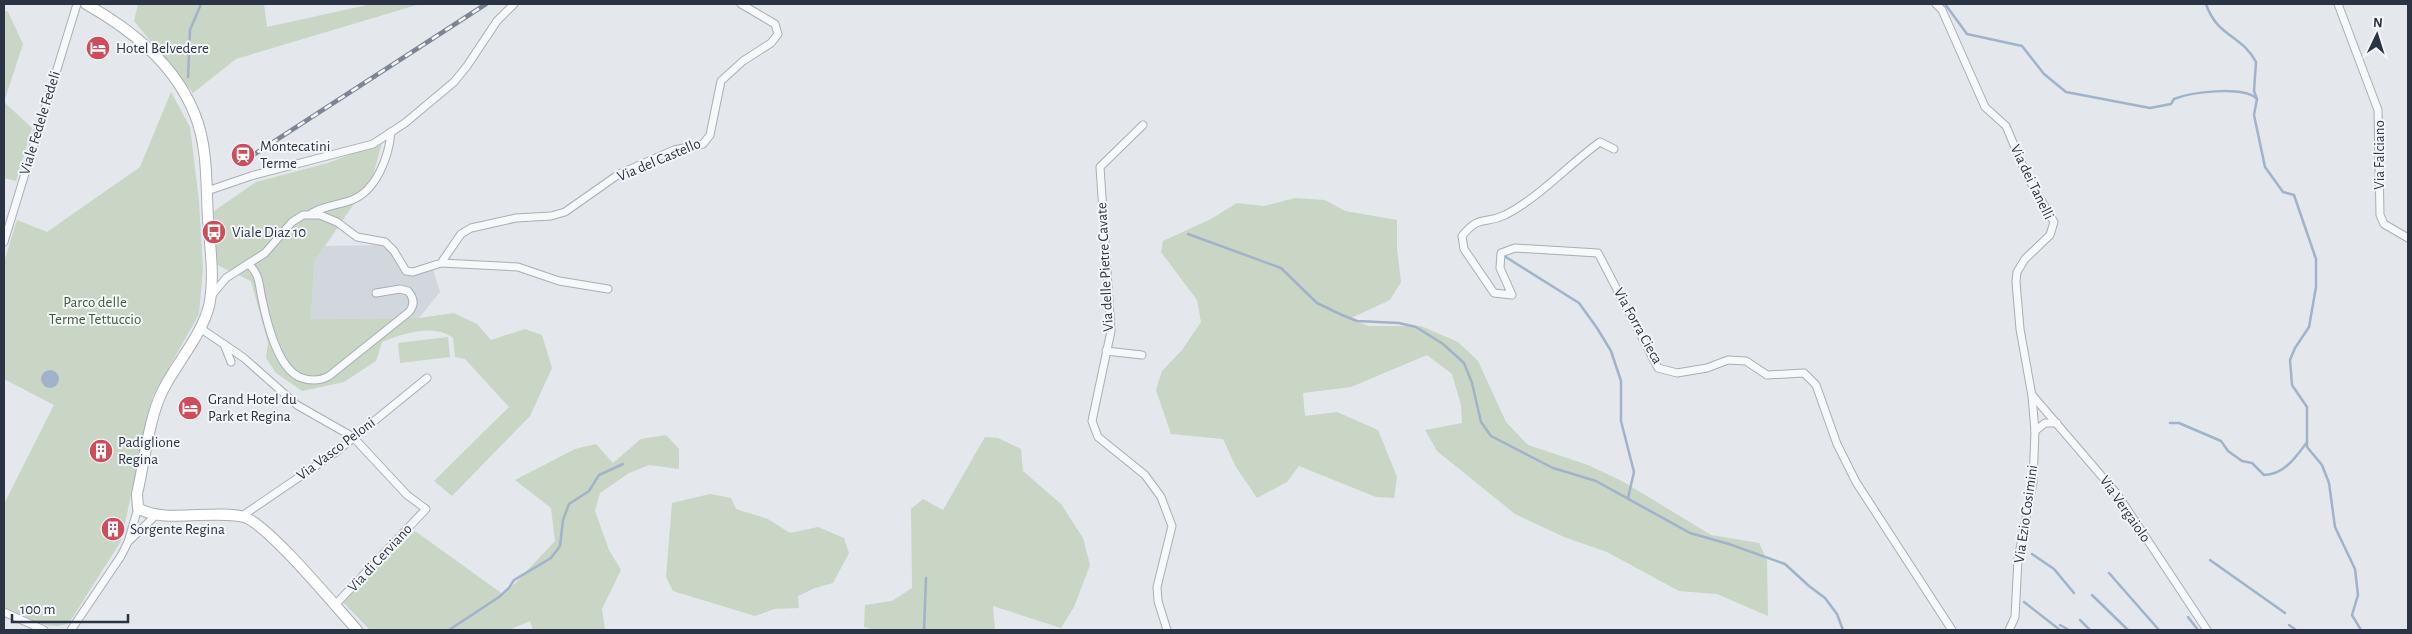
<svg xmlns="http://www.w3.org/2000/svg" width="2412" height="634" font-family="'Alegreya Sans',sans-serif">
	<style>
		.built { fill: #d2d6dd }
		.green { fill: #c9d5c5 }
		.water { fill: #a0b3cb }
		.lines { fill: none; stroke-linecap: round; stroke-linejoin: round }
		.stream { stroke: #a0b3cb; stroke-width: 2.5 }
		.street-casing { stroke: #a9aeb6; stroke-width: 9 }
		.secondary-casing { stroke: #a9aeb6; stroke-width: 12 }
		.street { stroke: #f7f8fa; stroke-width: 7 }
		.secondary { stroke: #fff; stroke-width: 10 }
		.rail-casing { stroke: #7d8595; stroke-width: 4.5 }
		.rail { stroke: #f4f6f9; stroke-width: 2.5; stroke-dasharray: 8; stroke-linecap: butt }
		.labels { text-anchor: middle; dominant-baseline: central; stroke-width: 4; stroke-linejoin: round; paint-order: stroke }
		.poi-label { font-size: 15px; fill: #2b3444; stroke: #f4f6f9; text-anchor: start }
		.street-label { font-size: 15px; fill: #2b3444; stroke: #f4f6f9 }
		.park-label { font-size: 15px; fill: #3f6039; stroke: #f4f6f9 }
	</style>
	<rect width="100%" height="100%" fill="#e4e7eb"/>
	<!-- built -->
	<polygon class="built" points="383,245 410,268 433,270 440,292 419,318 311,319 314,262 325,246"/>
	<!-- green -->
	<g class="green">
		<polygon points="138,4 264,4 267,27 372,4 420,4 236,59 193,93 134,21"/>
		<polygon points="4,10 8,12 23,44 4,102 32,128 16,181 4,178"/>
		<path d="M171,92L190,127L199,201L203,269L199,314L153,396L121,541L69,623C48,633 23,616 4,608V504L54,405L4,379V262L17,220L47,232L140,167Z"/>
		<path d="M382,142L373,176L314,262L311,319L419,318L454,313L477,324L491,340L525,329L542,335L552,368L530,416L452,496L434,481L509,407L465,359L455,357L453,338C434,323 402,334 382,342L376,361L344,382L302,391L276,373L266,358L268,343L251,281L215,264L214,211L256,182L328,163Z"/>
		<polygon points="1295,198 1325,200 1345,211 1397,220 1397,249 1401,282 1390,300 1349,319 1369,326 1421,326 1458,342 1478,361 1506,422 1528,445 1588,465 1622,481 1711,535 1759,543 1767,560 1768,616 1717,594 1679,591 1607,552 1564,537 1515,514 1437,451 1425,430 1462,423 1461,405 1452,374 1427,355 1351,387 1303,393 1305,416 1337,412 1378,430 1397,477 1394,498 1376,497 1299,466 1287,482 1257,498 1236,467 1223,439 1171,434 1156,390 1162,371 1182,350 1201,322 1197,300 1161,252 1163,241 1211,219 1237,203 1264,206"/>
		<polygon points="448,337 450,357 400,363 398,343"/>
		<polygon points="666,435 679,449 679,469 649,465 629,473 600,493 595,511 609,550 621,570 602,609 605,630 533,630 530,621 509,630 370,630 343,602 415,531 504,595 555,541 551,508 515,480 575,449 596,444 613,463 641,439"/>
		<polygon points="985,437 998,438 1021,449 1023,471 1061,504 1083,538 1090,565 1074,607 1061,628 993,606 995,630 874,630 864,627 865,605 892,601 912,588 911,509 923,499 943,510"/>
		<polygon points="710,494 731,498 736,509 768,519 790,533 818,527 844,538 849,553 833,583 815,588 798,596 799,608 774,609 755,616 673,591 666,577 672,503"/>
	</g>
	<!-- water -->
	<circle class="water" cx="50" cy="379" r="9"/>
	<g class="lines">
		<!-- stream -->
		<g class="stream">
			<path d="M1945,4L1967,34L2022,46L2044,74L2066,92L2150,108L2171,104L2174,99C2191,92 2241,86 2256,98"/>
			<path d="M2206,4C2217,37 2242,35 2256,62L2254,91L2257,99L2254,115L2265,167L2283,192L2294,195L2316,259V287L2309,327L2295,348L2290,360L2292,385L2307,407V447L2322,465L2329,483L2335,527L2355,569L2358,595L2352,615L2361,630"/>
			<polyline points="188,77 190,30 201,4"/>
			<polyline points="1188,234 1281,268 1317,303 1342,315 1357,321 1399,323 1416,327 1443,344 1464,363 1472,383 1481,422 1491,436 1553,468 1596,481 1690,533 1729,544 1785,564 1809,586 1825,598 1837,614 1843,630"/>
			<polyline points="1501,254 1579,303 1597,328 1611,351 1621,381 1621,421 1634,472 1628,498"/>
			<path d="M2170,423H2179L2221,441L2228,451L2242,461L2252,463L2264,475C2284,475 2297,456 2307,442"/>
			<polyline points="2032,554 2054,569 2074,593"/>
			<polyline points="2210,560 2285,613"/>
			<polyline points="2109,573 2159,630"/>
			<polyline points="2092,595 2128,630"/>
			<polyline points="2024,602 2060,630"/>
			<polyline points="2188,617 2198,630"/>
			<polyline points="2080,620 2090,630"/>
			<polyline points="2060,625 2069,630"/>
			<polyline points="2289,625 2296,630"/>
			<polyline points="449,630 499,597 509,588 514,580 551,558 560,546 563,520 569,504 589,491 599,475 623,464"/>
			<polyline points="924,630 926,578"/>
		</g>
		<!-- street casing -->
		<g class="street-casing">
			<g id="street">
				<polyline points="1936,4 1942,10 1985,107 2006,126 2027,176 2054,222 2050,235 2025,259 2017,272 2016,282 2020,329 2032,396 2035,431 2033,482 2018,559 2015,617 2009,630"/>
				<polyline points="2338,4 2378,110 2380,215 2384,224 2408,238"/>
				<polyline points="1143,125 1100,167 1111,331 1092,421 1098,437 1145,475 1161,497 1172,526 1157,587 1158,601 1167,630"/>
				<path d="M1614,149L1600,142C1568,165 1540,197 1505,215C1484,225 1480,214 1462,236L1464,249L1494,293L1512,295L1500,268L1501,253L1515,248L1598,253L1658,368L1677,373L1707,368L1728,360L1746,361L1767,375L1804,373L1816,385L1837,444L1856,482L1952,630"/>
				<polyline points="207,191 251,176 373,144 405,123 454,82 467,66 497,21 514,4"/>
				<path d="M312,213C324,206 339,205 352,200C377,190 389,156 391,132"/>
				<polyline points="4,242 77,4"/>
				<polyline points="441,263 518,267 559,281 608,289"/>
				<path d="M248,264C260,273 259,286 262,299C267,323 277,366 299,377C309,381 320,381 329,376L409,312C415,305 414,298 408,291L400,289L376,293"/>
				<polyline points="212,295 226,278 265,253 292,222 303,215 320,215 337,222 357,237 385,242 394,251 406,271 413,272 441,263 461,234 471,228 516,218 551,216 565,212 619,174 674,150 703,144 710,135 721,81 743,61 771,43 778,34 775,24 741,4"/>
				<polyline points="200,328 244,358 297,405 353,437 407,495 426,509 334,606"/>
				<polyline points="224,344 231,362"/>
				<polyline points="1106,351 1142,355"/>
				<polyline points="2033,396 2117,494 2207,630"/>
				<polyline points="2035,431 2045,423 2057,423"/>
				<polyline points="242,516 336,452 427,378"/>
				<polyline points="130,540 156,515"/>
				<polyline points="4,612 44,630"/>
				<polyline points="71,630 121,556 128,542 138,508"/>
			</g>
		</g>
		<!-- secondary casing -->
		<g class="secondary-casing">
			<path id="secondary" d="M86,4C132,30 175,64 195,115C208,147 206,185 208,219C210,247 215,278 209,306C201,337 176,363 162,392C149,418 144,464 137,494L138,508C162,524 215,509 244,517C268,524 336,607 357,630"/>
		</g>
		<!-- street -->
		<use href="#street" class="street"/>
		<!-- secondary -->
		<use href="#secondary" class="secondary"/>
		<!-- rail casing -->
		<g class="rail-casing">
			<polyline id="rail" points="244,161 486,4"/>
		</g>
		<!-- rail -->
		<use href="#rail" class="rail"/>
	</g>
	<!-- icons -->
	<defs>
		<g id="hotel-disc" transform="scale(1.25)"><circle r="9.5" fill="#ce4c5b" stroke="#f4f6f9"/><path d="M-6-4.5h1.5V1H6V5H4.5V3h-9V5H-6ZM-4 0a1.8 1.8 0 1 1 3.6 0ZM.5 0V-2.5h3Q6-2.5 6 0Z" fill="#fff"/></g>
		<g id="station-disc" transform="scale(1.25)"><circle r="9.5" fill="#ce4c5b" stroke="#f4f6f9"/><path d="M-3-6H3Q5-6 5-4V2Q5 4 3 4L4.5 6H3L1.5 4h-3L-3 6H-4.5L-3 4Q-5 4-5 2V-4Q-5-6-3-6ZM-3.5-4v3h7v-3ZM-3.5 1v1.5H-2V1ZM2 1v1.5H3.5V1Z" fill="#fff"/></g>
		<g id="bus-disc" transform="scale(1.25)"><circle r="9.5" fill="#ce4c5b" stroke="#f4f6f9"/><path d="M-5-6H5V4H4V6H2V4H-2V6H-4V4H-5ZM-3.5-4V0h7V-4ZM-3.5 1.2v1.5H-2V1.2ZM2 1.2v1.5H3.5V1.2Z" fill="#fff"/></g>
		<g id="building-disc" transform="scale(1.25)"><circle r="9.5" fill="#ce4c5b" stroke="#f4f6f9"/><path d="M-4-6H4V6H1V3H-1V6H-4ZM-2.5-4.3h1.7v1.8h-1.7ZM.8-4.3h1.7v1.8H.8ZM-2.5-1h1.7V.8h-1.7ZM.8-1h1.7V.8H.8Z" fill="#fff"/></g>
	</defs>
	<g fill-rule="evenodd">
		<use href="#hotel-disc" x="98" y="48"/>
		<use href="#station-disc" x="243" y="155"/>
		<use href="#bus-disc" x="214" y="232"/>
		<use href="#hotel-disc" x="190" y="408"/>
		<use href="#building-disc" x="101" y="451"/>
		<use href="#building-disc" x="113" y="529"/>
	</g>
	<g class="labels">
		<!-- poi labels -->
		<g class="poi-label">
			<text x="116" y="48">Hotel Belvedere</text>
			<text x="260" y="146">Montecatini<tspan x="260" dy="17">Terme</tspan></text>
			<text x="232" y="232">Viale Diaz 10</text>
			<text x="208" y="399">Grand Hotel du<tspan x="208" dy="17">Park et Regina</tspan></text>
			<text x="118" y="442">Padiglione<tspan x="118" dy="17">Regina</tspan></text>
			<text x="130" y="529">Sorgente Regina</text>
		</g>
		<!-- street labels -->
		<g class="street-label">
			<text transform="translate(40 123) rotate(-73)">Viale Fedele Fedeli</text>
			<text transform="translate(2379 155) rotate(-90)">Via Falciano</text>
			<text transform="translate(659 160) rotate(-23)">Via del Castello</text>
			<text transform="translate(2032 182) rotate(64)">Via dei Tanelli</text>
			<text transform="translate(1105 267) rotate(-93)">Via delle Pietre Cavate</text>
			<text transform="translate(1638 326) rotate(61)">Via Forra Cieca</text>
			<text transform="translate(336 449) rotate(-37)">Via Vasco Peloni</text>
			<text transform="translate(2125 509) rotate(55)">Via Vergaiolo</text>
			<text transform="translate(2026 514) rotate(-82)">Via Ezio Cosimini</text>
			<text transform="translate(380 558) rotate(-47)">Via di Cerviano</text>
		</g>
		<!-- park labels -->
		<g class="park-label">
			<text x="95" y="302">Parco delle<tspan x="95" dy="17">Terme Tettuccio</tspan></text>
		</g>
	</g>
	<!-- border -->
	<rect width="2412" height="634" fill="none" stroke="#2b3444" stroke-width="10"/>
	<!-- north arrow -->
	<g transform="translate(2377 35) rotate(4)" stroke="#f4f6f9" stroke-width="4" paint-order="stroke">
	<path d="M0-4L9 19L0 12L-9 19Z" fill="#2b3444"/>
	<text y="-8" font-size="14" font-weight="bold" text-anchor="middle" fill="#2b3444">N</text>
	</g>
	<!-- scale -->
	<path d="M12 614v8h116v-8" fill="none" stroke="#2b3444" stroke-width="2.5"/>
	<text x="20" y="614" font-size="15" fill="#2b3444" stroke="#f4f6f9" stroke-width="4" paint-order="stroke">100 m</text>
</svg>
